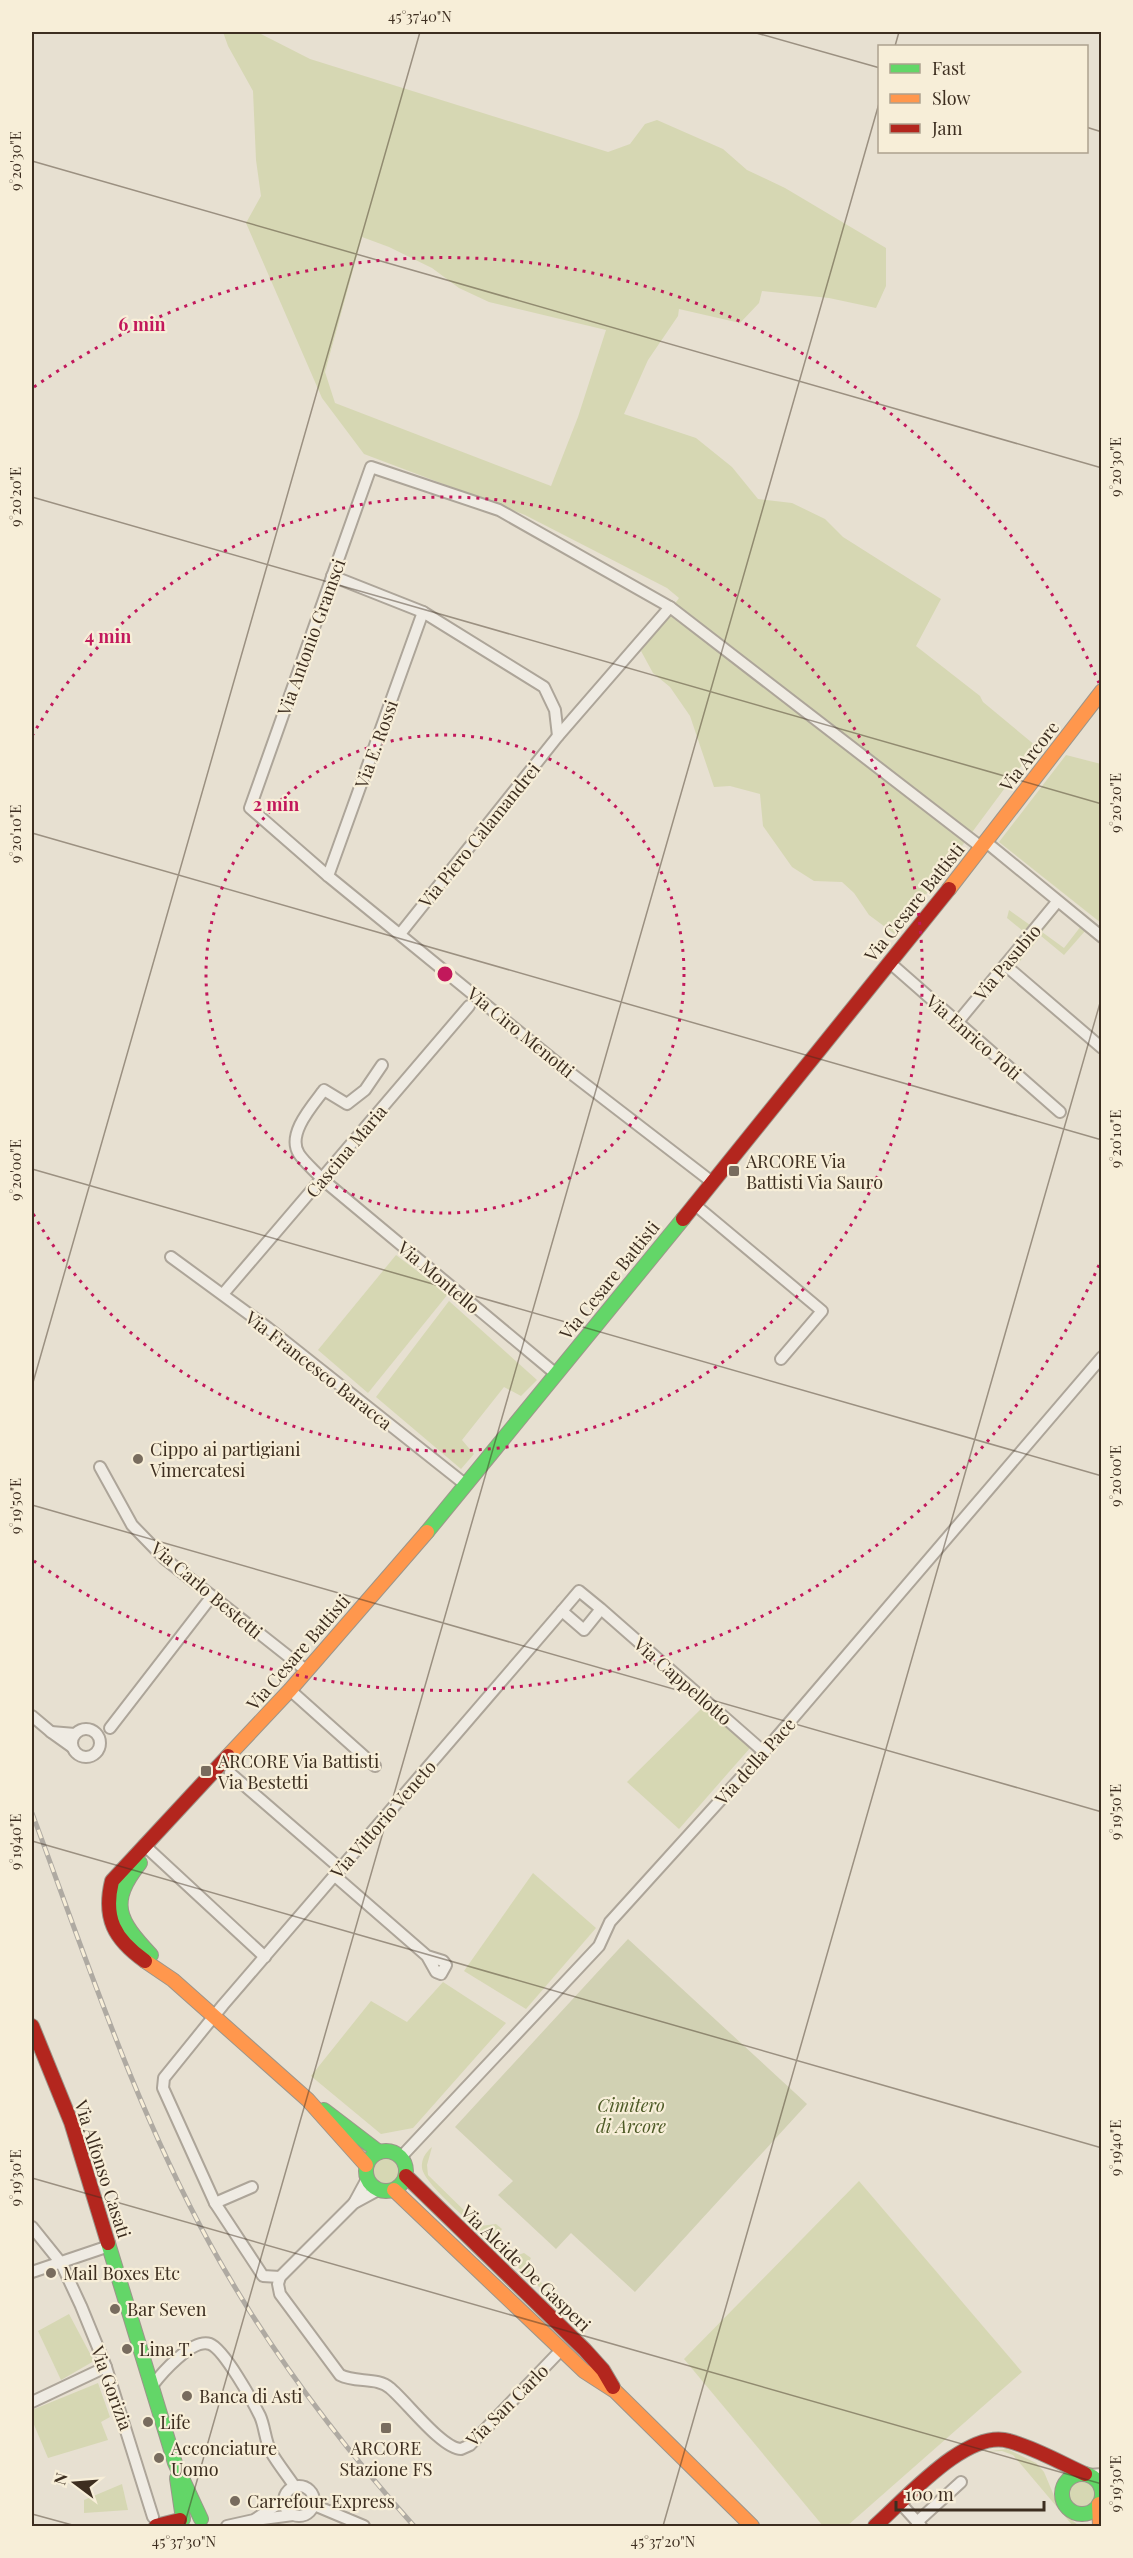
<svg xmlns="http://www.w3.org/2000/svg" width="1133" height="2558" font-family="'Playfair Display',serif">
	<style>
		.green { fill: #d6d7b3; fill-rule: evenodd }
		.cemetery { fill: #d1d1b3 }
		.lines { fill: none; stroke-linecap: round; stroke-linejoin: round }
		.street-casing { stroke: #ada599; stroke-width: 14 }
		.fast-casing { stroke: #9c958a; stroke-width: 16 }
		.slow-casing { stroke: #9c958a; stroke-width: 16 }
		.jam-casing { stroke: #9c958a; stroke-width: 16 }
		.street { stroke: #efebe3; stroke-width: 10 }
		.fast { stroke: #63d668; stroke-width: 14 }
		.slow { stroke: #ff974d; stroke-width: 14 }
		.jam { stroke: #b3261e; stroke-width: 14 }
		.rail-casing { stroke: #afaaa2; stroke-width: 5 }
		.rail { stroke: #f7eed8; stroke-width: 3; stroke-dasharray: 9; stroke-linecap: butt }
		.ticks { fill: none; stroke: #3d2e20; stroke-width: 1.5; stroke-opacity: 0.45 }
		.ring { fill: none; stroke: #c2185b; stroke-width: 3; stroke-dasharray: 3 6 }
		.poi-dot { fill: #786c5e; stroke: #f7eed8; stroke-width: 2 }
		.labels { text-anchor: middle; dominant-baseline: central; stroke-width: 4.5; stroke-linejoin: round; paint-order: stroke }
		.street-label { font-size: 18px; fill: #3d2e20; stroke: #f7eed8 }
		.poi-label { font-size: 18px; fill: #3d2e20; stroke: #f7eed8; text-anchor: start }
		.park-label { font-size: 18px; font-style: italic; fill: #4d5a26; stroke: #f7eed8 }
		.centre { fill: #c2185b; stroke: #f7eed8; stroke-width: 3 }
		.ring-label { font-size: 18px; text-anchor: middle; font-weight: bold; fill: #c2185b; stroke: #f7eed8; stroke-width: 4.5; stroke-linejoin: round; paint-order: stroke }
		.neatline { fill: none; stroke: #3d2e20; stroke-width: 2 }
		.ticks-label { font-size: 15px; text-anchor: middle; fill: #3d2e20 }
	</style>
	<rect width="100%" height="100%" fill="#e7e0d1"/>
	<!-- green -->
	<g class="green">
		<path d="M223,32H257L310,59L608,152L630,144L645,124L657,120L723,149L747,170L785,188L886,248V286L876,308L829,298L762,291L759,303L740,323L679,309L678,316L648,360L624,414L696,438L732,467L758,499L792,503L825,519L843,537L941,599L916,646L980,696L983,702L1036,746L896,935L869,915L854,893L842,882L814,881L792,867L763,826L760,794L730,786L714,787L690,716L670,687L653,673L641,651L679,598L667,588L525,515L364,454L322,398L246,223L261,196L256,160L253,91L228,46ZM362,237L389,247L432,268L459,288L489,302L606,330L578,417L551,486L335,403L325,372Z"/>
		<polygon points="1066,755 1101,764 1101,923 999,842"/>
		<polygon points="1049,901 1059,910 1042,932 1064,948 1081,926 1085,931 1064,955 1041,936 1020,961 1013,954 1029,936 1007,918 1009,910 1030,925"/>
		<polygon points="396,1255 448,1294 368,1393 318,1350"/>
		<polygon points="449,1301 537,1380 521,1396 504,1387 462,1440 474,1454 461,1469 376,1397"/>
		<polygon points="703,1707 750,1748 679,1829 627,1782"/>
		<polygon points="533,1873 596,1928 526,2009 464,1971"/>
		<polygon points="443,1982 506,2023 413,2128 381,2134 311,2076 371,2001 407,2022"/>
		<path d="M432,2147L427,2165L428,2175L480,2226L496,2224L502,2229L498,2235L497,2246C482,2232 424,2185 422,2168C421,2159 426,2152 432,2147Z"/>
		<circle cx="386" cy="2171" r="12"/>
		<polygon points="859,2181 1022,2372 847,2526 823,2526 684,2359"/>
		<polygon points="524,2253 531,2258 528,2264 530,2272 582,2320 581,2326 508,2258"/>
		<polygon points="69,2314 94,2361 61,2380 38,2331"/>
		<polygon points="98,2383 110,2417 101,2422 108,2440 48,2458 32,2420 32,2410"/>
		<polygon points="1007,2449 1036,2463 1044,2472 1060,2510 1079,2526 1073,2526 1013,2455 1002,2451 983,2452"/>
		<circle cx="1082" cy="2494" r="12"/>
		<polygon points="122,2484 128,2510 84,2513 84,2500"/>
	</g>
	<!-- cemetery -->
	<polygon class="cemetery" points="628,1939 807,2104 635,2292 571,2233 556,2249 498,2195 513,2181 455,2127"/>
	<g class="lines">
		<!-- street casing -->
		<g class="street-casing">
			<g id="street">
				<polyline points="332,576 423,612 544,687 555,710 558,736"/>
				<polyline points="986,842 1102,937"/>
				<polyline points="328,876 423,612"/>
				<polyline points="400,934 558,736 670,607"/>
				<polyline points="889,962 1060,1112"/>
				<polyline points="1005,965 1102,1048"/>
				<polyline points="957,1023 1057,902"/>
				<path d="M382,1065L365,1090L347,1104L324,1090C313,1105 286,1134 299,1154C305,1163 315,1171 322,1179L556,1374"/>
				<polyline points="712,1182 551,1058 328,876 250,808 371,467 499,510 670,607 981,847"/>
				<polyline points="694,1204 822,1311 781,1359"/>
				<polyline points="171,1257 268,1328 466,1485"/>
				<polyline points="223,1294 469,1006"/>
				<polyline points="100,1467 132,1525 165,1559 307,1671"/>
				<polyline points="601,1609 584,1630 562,1611 579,1591 601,1609 764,1752"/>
				<polyline points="290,1690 375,1766"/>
				<polyline points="32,1716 51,1732"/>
				<polyline points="110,1728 212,1596"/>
				<circle cx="86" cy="1743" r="14"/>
				<polyline points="72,1747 51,1732 75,1734"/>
				<polyline points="230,1773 341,1869"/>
				<polyline points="144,1845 265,1957"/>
				<polyline points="335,1876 427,1956 436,1972 441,1974 446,1965 443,1961 427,1956"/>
				<polyline points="401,2157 599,1946 610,1922 764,1752 1102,1357"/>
				<path d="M378,2190L354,2203L280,2277L278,2284L280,2294L340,2375C355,2383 378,2377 390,2388C406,2401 442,2449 461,2449L470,2445L562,2349"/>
				<polyline points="215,2203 252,2187"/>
				<polyline points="354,2203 367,2179"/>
				<polyline points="32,2227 61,2263 81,2306 106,2367 153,2517"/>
				<polyline points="32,2272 109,2246"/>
				<polyline points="280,2277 263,2276 215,2203 163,2088 164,2078 223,2005 562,1611"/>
				<path d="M152,2386C161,2374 192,2338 210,2344C224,2349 253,2402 260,2416C265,2427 265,2441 271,2452C278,2464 287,2475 295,2487"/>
				<polyline points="32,2402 106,2367"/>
				<polyline points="1089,2475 1102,2474"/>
				<circle cx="299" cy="2501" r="15"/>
				<polyline points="901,2504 921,2526"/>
				<polyline points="314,2505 364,2526"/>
				<polyline points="255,2520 293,2515"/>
				<polyline points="917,2522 961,2482"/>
				<polyline points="227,2526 254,2520 284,2500"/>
			</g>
		</g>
		<!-- fast casing -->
		<g class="fast-casing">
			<g id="fast">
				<polyline points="427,1532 683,1219"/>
				<path d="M140,1863C108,1903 118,1920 151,1955"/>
				<polyline points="324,2110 379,2152"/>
				<circle cx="386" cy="2171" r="20"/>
				<polyline points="108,2243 175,2463 201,2519"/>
				<circle cx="1082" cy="2494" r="20"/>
				<polyline points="177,2478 183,2519"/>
			</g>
		</g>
		<!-- slow casing -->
		<g class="slow-casing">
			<g id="slow">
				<polyline points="949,889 1102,691"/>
				<polyline points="228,1756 290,1690 427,1532"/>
				<polyline points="145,1961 173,1980 308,2100 366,2165"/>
				<polyline points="394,2190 584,2371 615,2391 752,2526"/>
				<polyline points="1099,2504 1100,2526"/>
			</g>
		</g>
		<!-- jam casing -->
		<g class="jam-casing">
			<g id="jam">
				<polyline points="683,1219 949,889"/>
				<path d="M145,1961C114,1939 103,1918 112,1881L228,1756"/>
				<polyline points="32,2026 71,2122 108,2243"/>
				<polyline points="406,2176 585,2350 603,2370 613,2387"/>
				<polyline points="156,2526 180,2520"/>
				<path d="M875,2526C905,2500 967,2428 1009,2441C1035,2448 1061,2463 1085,2474"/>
			</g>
		</g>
		<!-- street -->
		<use href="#street" class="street"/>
		<!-- fast -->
		<use href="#fast" class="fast"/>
		<!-- slow -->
		<use href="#slow" class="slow"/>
		<!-- jam -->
		<use href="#jam" class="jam"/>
		<!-- rail casing -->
		<g class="rail-casing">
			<path id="rail" d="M32,1813C86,1958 135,2108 210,2244C266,2346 337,2440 414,2526"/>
		</g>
		<!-- rail -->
		<use href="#rail" class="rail"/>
	</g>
	<!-- ticks -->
	<path class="ticks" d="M753,32L880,68M895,46L899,32M1086,127L1102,132M32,161L1102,468M32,497L1102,804M32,833L1102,1140M32,1169L1102,1476M32,1386L420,32M32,1505L1102,1812M32,1841L1102,2148M32,2178L1102,2484M32,2514L76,2526M184,2526L880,100M663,2526L1102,996"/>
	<!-- distance rings -->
	<g class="ring">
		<circle cx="445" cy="974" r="239"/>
		<path d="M32 736A477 477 0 1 1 32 1212"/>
		<path d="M1099 1265A716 716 0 0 1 34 1561M34 387A716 716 0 0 1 1099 683"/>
	</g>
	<!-- markers -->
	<g class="poi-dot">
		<rect x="728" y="1165" width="12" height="12" rx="3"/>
		<circle cx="138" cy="1459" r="6"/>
		<rect x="200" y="1765" width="12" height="12" rx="3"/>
		<circle cx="51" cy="2273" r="6"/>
		<circle cx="115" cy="2309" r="6"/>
		<circle cx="127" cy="2349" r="6"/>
		<circle cx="187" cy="2396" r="6"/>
		<circle cx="148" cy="2422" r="6"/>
		<rect x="380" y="2422" width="12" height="12" rx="3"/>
		<circle cx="159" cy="2458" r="6"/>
		<circle cx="235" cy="2501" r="6"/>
	</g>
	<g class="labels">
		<!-- street labels -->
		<g class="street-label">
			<text transform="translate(311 637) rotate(-70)">Via Antonio Gramsci</text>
			<text transform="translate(376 744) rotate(-70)">Via E. Rossi</text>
			<text transform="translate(1029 756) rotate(-52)">Via Arcore</text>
			<text transform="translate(479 835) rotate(-51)">Via Piero Calamandrei</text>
			<text transform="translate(914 902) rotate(-51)">Via Cesare Battisti</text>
			<text transform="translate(1007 962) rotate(-50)">Via Pasubio</text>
			<text transform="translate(521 1032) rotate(39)">Via Ciro Menotti</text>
			<text transform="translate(974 1037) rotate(41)">Via Enrico Toti</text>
			<text transform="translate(346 1151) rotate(-50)">Cascina Maria</text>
			<text transform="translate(439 1277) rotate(40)">Via Montello</text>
			<text transform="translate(609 1280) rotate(-51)">Via Cesare Battisti</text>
			<text transform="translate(319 1370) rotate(38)">Via Francesco Baracca</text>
			<text transform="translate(207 1590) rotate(40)">Via Carlo Bestetti</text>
			<text transform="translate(298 1652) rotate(-49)">Via Cesare Battisti</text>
			<text transform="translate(683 1681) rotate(41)">Via Cappellotto</text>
			<text transform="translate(755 1761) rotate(-48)">Via della Pace</text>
			<text transform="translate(383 1819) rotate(-49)">Via Vittorio Veneto</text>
			<text transform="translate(103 2169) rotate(72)">Via Alfonso Casati</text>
			<text transform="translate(526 2268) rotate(44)">Via Alcide De Gasperi</text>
			<text transform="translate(112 2388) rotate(70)">Via Gorizia</text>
			<text transform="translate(507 2405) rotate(-45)">Via San Carlo</text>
		</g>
		<!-- poi labels -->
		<g class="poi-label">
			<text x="746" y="1161">ARCORE Via<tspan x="746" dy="21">Battisti Via Sauro</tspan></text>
			<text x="150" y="1449">Cippo ai partigiani<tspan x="150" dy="21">Vimercatesi</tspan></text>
			<text x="218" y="1761">ARCORE Via Battisti<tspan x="218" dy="21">Via Bestetti</tspan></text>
			<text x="63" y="2273">Mail Boxes Etc</text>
			<text x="127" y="2309">Bar Seven</text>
			<text x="139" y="2349">Lina T.</text>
			<text x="199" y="2396">Banca di Asti</text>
			<text x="160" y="2422">Life</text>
			<text x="171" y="2448">Acconciature<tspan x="171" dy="21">Uomo</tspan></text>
			<text x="386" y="2448" text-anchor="middle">ARCORE<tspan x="386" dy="21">Stazione FS</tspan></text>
			<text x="247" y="2501">Carrefour Express</text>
		</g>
		<!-- park labels -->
		<g class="park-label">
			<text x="631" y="2105">Cimitero<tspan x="631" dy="21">di Arcore</tspan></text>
		</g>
	</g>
	<circle cx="445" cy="974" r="9" class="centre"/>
	<g class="ring-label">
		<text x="142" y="331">6 min</text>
		<text x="108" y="643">4 min</text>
		<text x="276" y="811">2 min</text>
	</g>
	<!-- border -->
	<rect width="1133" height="2558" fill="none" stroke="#f7eed8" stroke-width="66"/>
	<!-- legend -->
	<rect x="878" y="45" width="210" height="108" fill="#f7eed8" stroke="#ada18e" stroke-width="1.5"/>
	<rect x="890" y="64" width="30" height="9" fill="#63d668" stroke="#ada18e" stroke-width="1.5"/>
	<text x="932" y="75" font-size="18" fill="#3d2e20">Fast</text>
	<rect x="890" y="94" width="30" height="9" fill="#ff974d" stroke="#ada18e" stroke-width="1.5"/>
	<text x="932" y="105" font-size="18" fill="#3d2e20">Slow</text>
	<rect x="890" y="124" width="30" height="9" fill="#b3261e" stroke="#ada18e" stroke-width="1.5"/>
	<text x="932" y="135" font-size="18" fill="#3d2e20">Jam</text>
	<!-- north arrow -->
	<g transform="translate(75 2483) rotate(286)" stroke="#f7eed8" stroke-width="4.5" paint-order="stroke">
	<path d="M0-4.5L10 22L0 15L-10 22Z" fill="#3d2e20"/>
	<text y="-9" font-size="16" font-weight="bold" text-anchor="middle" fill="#3d2e20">N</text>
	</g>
	<!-- scale -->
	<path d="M896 2501v9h148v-9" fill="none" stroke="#3d2e20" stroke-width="3"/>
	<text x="905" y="2501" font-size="18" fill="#3d2e20" stroke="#f7eed8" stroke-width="4.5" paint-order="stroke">100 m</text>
	<rect x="33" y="33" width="1067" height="2492" class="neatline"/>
	<g class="ticks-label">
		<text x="420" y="22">45°37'40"N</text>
		<text transform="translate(16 161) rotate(-90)" y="5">9°20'30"E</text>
		<text transform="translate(1116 467) rotate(-90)" y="5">9°20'30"E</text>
		<text transform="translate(16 497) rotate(-90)" y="5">9°20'20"E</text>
		<text transform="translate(1116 803) rotate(-90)" y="5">9°20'20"E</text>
		<text transform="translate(16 834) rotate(-90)" y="5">9°20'10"E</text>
		<text transform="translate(1116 1139) rotate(-90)" y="5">9°20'10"E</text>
		<text transform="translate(16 1170) rotate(-90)" y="5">9°20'00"E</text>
		<text transform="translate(1116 1476) rotate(-90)" y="5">9°20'00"E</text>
		<text transform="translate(16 1506) rotate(-90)" y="5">9°19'50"E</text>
		<text transform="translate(1116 1812) rotate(-90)" y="5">9°19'50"E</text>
		<text transform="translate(16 1842) rotate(-90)" y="5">9°19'40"E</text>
		<text transform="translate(1116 2148) rotate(-90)" y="5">9°19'40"E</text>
		<text transform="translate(16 2178) rotate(-90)" y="5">9°19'30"E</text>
		<text transform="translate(1116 2484) rotate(-90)" y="5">9°19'30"E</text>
		<text x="184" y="2547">45°37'30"N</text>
		<text x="663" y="2547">45°37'20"N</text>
	</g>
</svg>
